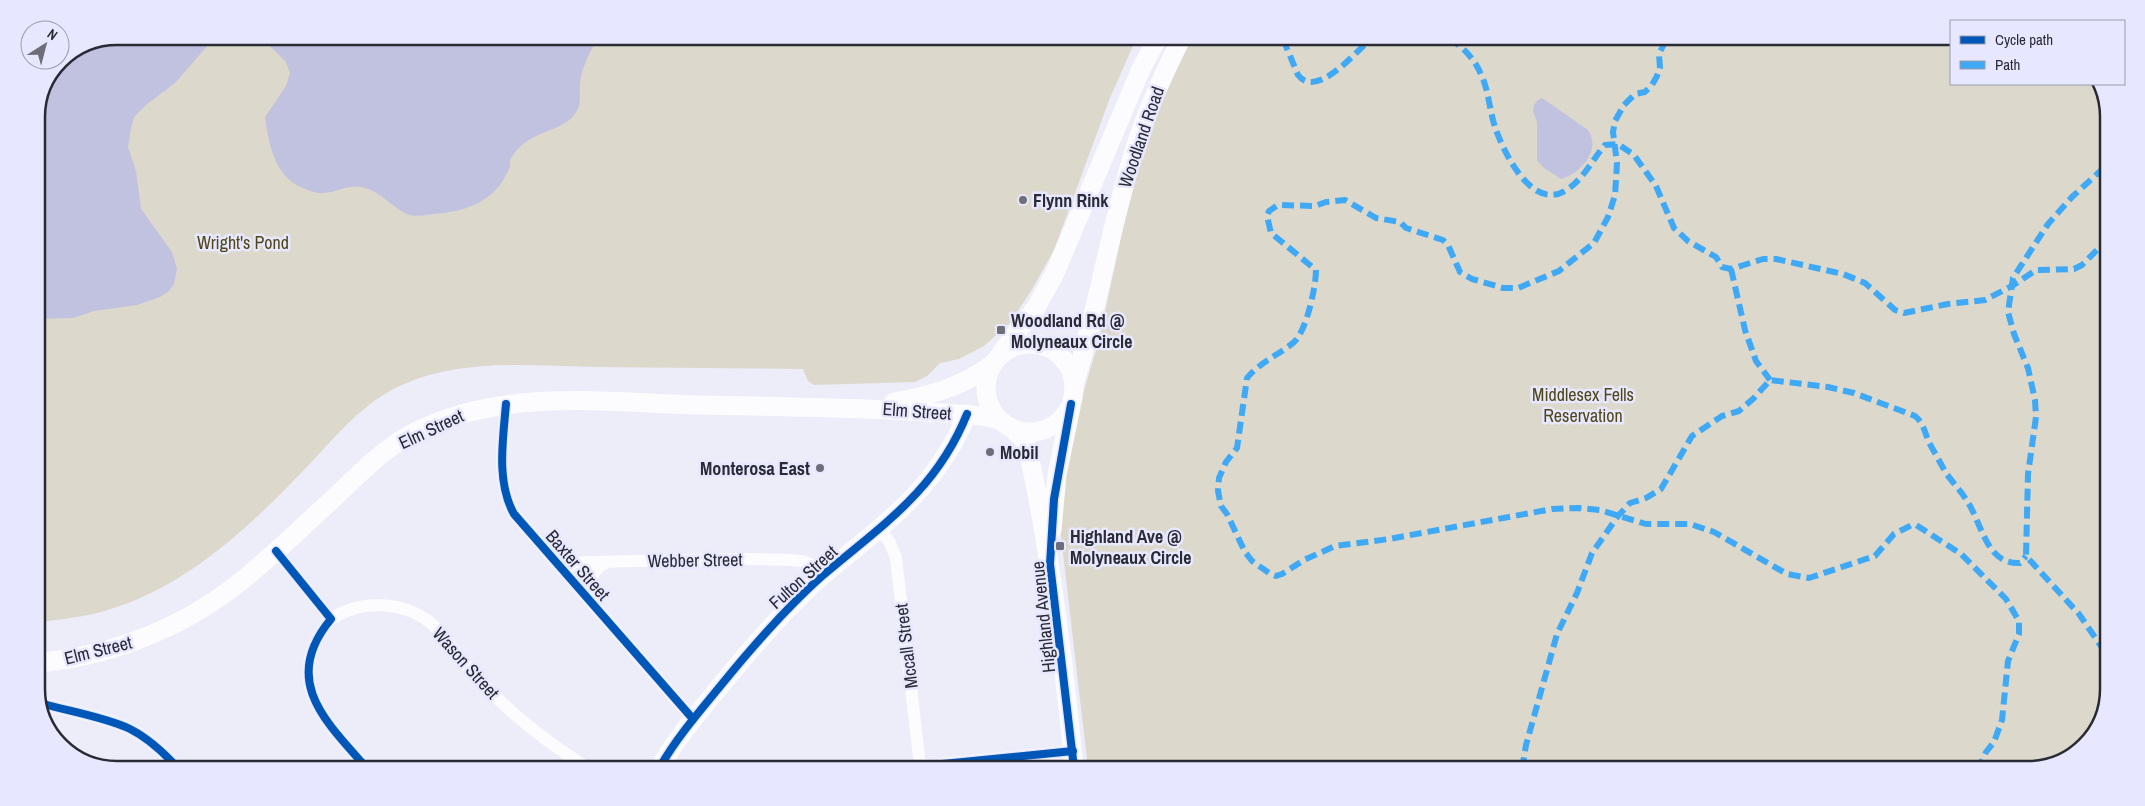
<svg xmlns="http://www.w3.org/2000/svg" width="2145" height="806" font-family="'Archivo Narrow',sans-serif">
	<style>
		.green { fill: #dcd8cc }
		.water { fill: #c0c2df }
		.lines { fill: none; stroke-linecap: round; stroke-linejoin: round }
		.street { stroke: #fcfcfe; stroke-width: 12 }
		.secondary { stroke: #fcfcfe; stroke-width: 19 }
		.quiet { stroke: #3fa9f5; stroke-width: 6; stroke-dasharray: 12 6; stroke-linecap: butt }
		.cycleway-casing { stroke: #e7e8ff; stroke-width: 11 }
		.cycleway { stroke: #0057b8; stroke-width: 8 }
		.poi-dot { fill: #6e6e79; stroke: #e7e8ff; stroke-width: 2 }
		.labels { text-anchor: middle; dominant-baseline: central; stroke-width: 5; stroke-linejoin: round; paint-order: stroke }
		.street-label { font-size: 18px; fill: #292a34; stroke: #e7e8ff }
		.poi-label { font-size: 18px; font-weight: bold; fill: #292a34; stroke: #e7e8ff; text-anchor: start }
		.park-label { font-size: 18px; fill: #514616; stroke: #e7e8ff }
		.rim { fill: none; stroke: #292a34; stroke-width: 2.5 }
	</style>
	<rect width="100%" height="100%" fill="#ededf9"/>
	<!-- green -->
	<g class="green">
		<path d="M117,36L1136,39L1110,98L1054,250L1031,291L1010,323L984,346L959,359L940,363L927,376L915,382L814,385L808,381L803,369C735,368 666,368 598,367C533,366 464,358 404,384C362,402 335,438 304,470C248,528 187,586 108,610C85,617 60,619 36,623V112L60,60Z"/>
		<polygon points="1191,39 1951,40 1951,84 2098,84 2109,111 2104,715 2077,753 2029,770 1088,768 1058,510 1067,447 1099,340 1123,228 1137,175 1162,100"/>
	</g>
	<!-- water -->
	<g class="water">
		<polygon points="117,36 223,36 209,44 175,83 146,105 134,117 131,128 128,147 136,171 141,209 172,252 177,269 174,284 169,291 160,297 137,305 94,311 73,318 36,319 36,112 60,60"/>
		<path d="M261,37H599C590,50 581,69 580,84C579,95 582,105 575,114C559,135 528,128 510,160C511,166 509,170 506,175C492,203 463,212 433,214C425,215 418,217 410,215C397,212 383,193 365,188C351,183 338,192 324,193C318,194 311,191 305,189C275,178 269,146 265,117L286,86L290,73L286,62Z"/>
		<path d="M1542,98L1588,130C1602,150 1580,174 1561,179L1544,168L1537,160V122L1533,111L1534,105L1538,100Z"/>
	</g>
	<g class="lines">
		<!-- street -->
		<g class="street">
			<path d="M506,404C503,439 496,482 514,514L693,719"/>
			<polyline points="880,529 890,543 896,558 920,766"/>
			<path d="M276,551L331,619C281,679 324,720 365,766"/>
			<polyline points="563,570 573,564 586,562 748,559 791,560 802,561 813,565 823,576"/>
			<path d="M592,602C583,587 593,568 608,562"/>
			<path d="M331,619C361,599 403,601 431,623C442,633 451,646 460,658C472,672 485,686 499,700C525,725 555,747 586,767"/>
			<path d="M40,703C67,711 105,717 130,729C148,738 162,751 176,766"/>
			<polyline points="912,767 1073,751"/>
		</g>
		<!-- secondary -->
		<g class="secondary">
			<circle cx="1030" cy="388" r="44"/>
			<polyline points="1001,353 1035,309 1054,275 1141,69 1157,39"/>
			<path d="M1074,385C1098,308 1110,228 1134,151C1146,112 1163,75 1181,39"/>
			<path d="M894,402C929,396 961,387 990,366"/>
			<path d="M1012,428L1024,440L1028,450C1051,554 1064,661 1074,768"/>
			<polyline points="1052,530 1057,475 1071,407"/>
			<path d="M36,663C106,657 175,631 231,589C264,564 294,535 324,507C353,481 380,450 415,432C505,387 607,403 704,405C797,407 889,408 982,416L1000,420"/>
			<path d="M660,767C677,737 700,711 722,684C753,646 785,609 822,576C882,525 936,491 967,414"/>
		</g>
		<!-- quiet -->
		<g class="quiet">
			<path d="M1283,39L1298,75C1317,100 1356,51 1371,39"/>
			<path d="M1449,39C1462,45 1474,59 1480,72C1489,90 1489,109 1495,127C1504,153 1533,214 1568,189C1584,178 1593,159 1605,145L1618,144L1634,155L1656,186L1674,228L1688,241L1716,257L1722,267L1731,269L1763,259H1776L1843,274L1865,283L1895,310L1904,313L1948,304L1985,300L2012,286L2036,270L2074,269L2082,265L2098,249L2108,244"/>
			<path d="M1666,40L1659,54L1660,68L1657,76L1652,85L1645,92L1635,94L1624,105L1615,121L1613,132L1617,163L1616,180L1615,195L1608,217L1594,243L1559,271L1518,288H1503L1472,279L1460,272L1448,245L1443,240L1406,228L1400,222L1376,218L1345,200L1326,202L1315,206L1278,205L1269,211L1267,216L1271,233L1316,270C1316,287 1306,333 1293,343C1278,355 1259,363 1247,378L1237,448L1226,462L1219,478L1218,491L1221,506L1227,514L1245,552L1252,561L1269,573L1276,576L1282,574L1304,560L1335,546L1389,539L1552,509L1578,508L1600,510L1646,524H1690L1714,532L1787,574L1809,578L1875,556L1894,534L1912,525H1916L1961,554L2006,599L2019,621V634L2008,661L2002,720L1994,742L1986,752L1981,763L1982,770"/>
			<polyline points="1731,269 1745,330 1756,361 1770,380"/>
			<polyline points="2105,652 2079,614 2026,556 2028,474 2036,417 2035,400 2028,368 2014,334 2008,312 2013,278 2048,224 2072,197 2108,164"/>
			<path d="M1522,769L1526,745L1557,634L1577,593L1592,553L1618,516L1630,503L1646,498L1661,489L1692,436L1722,416L1739,411L1754,398L1770,380L1828,387L1854,393L1915,416C1925,424 1925,436 1931,446C1936,455 1941,464 1946,473C1953,483 1961,491 1967,501C1982,523 1986,565 2020,563L2026,556"/>
		</g>
		<!-- cycleway casing -->
		<g class="cycleway-casing">
			<g id="cycleway">
				<path d="M506,404C503,439 496,482 514,514L693,719"/>
				<polyline points="1071,404 1054,499 1050,564 1074,768"/>
				<path d="M276,551L331,619C281,679 324,720 365,766"/>
				<path d="M40,703C67,711 105,717 130,729C148,738 162,751 176,766"/>
				<path d="M660,767C677,737 700,711 722,684C753,646 785,609 822,576C882,525 936,491 967,414"/>
				<polyline points="912,767 1073,751"/>
			</g>
		</g>
		<!-- cycleway -->
		<use href="#cycleway" class="cycleway"/>
	</g>
	<!-- markers -->
	<g class="poi-dot">
		<circle cx="1023" cy="200" r="5"/>
		<rect x="996" y="325" width="10" height="10" rx="2.5"/>
		<circle cx="990" cy="452" r="5"/>
		<circle cx="820" cy="468" r="5"/>
		<rect x="1055" y="541" width="10" height="10" rx="2.5"/>
	</g>
	<g class="labels">
		<!-- street labels -->
		<g class="street-label">
			<text transform="translate(1141 137) rotate(-71)">Woodland Road</text>
			<text transform="translate(917 411) rotate(4)">Elm Street</text>
			<text transform="translate(431 429) rotate(-25)">Elm Street</text>
			<text transform="translate(695 560) rotate(-1)">Webber Street</text>
			<text transform="translate(578 565) rotate(49)">Baxter Street</text>
			<text transform="translate(803 577) rotate(-42)">Fulton Street</text>
			<text transform="translate(1043 617) rotate(-96)">Highland Avenue</text>
			<text transform="translate(906 646) rotate(-97)">Mccall Street</text>
			<text transform="translate(98 650) rotate(-14)">Elm Street</text>
			<text transform="translate(466 663) rotate(48)">Wason Street</text>
		</g>
		<!-- poi labels -->
		<g class="poi-label">
			<text x="1033" y="200">Flynn Rink</text>
			<text x="1011" y="320">Woodland Rd @<tspan x="1011" dy="21">Molyneaux Circle</tspan></text>
			<text x="1000" y="452">Mobil</text>
			<text x="810" y="468" text-anchor="end">Monterosa East</text>
			<text x="1070" y="536">Highland Ave @<tspan x="1070" dy="21">Molyneaux Circle</tspan></text>
		</g>
		<!-- park labels -->
		<g class="park-label">
			<text x="243" y="242">Wright's Pond</text>
			<text x="1583" y="394">Middlesex Fells<tspan x="1583" dy="21">Reservation</tspan></text>
		</g>
	</g>
	<!-- crop -->
	<path d="M0 0H2145V806H0ZM117 45H2028A72 72 0 0 1 2100 117V689A72 72 0 0 1 2028 761H117A72 72 0 0 1 45 689V117A72 72 0 0 1 117 45Z" fill="#e7e8ff" fill-rule="evenodd"/>
	<path class="rim" d="M117 45H2028A72 72 0 0 1 2100 117V689A72 72 0 0 1 2028 761H117A72 72 0 0 1 45 689V117A72 72 0 0 1 117 45Z"/>
	<!-- legend -->
	<rect x="1950" y="20" width="175" height="65" fill="#e7e8ff" stroke="#9b9cae"/>
	<rect x="1960" y="36" width="25" height="8" fill="#0057b8" stroke="#9b9cae"/>
	<text x="1995" y="45" font-size="15" fill="#292a34">Cycle path</text>
	<rect x="1960" y="61" width="25" height="8" fill="#3fa9f5" stroke="#9b9cae"/>
	<text x="1995" y="70" font-size="15" fill="#292a34">Path</text>
	<!-- north arrow -->
	<g transform="translate(45 45) rotate(36)"><circle r="24" fill="#e7e8ff" stroke="#9b9cae"/>
	<path d="M0-4L9 19L0 12L-9 19Z" fill="#6e6e79"/>
	<text y="-8" font-size="14" font-weight="bold" text-anchor="middle" fill="#292a34">N</text>
	</g>
</svg>
